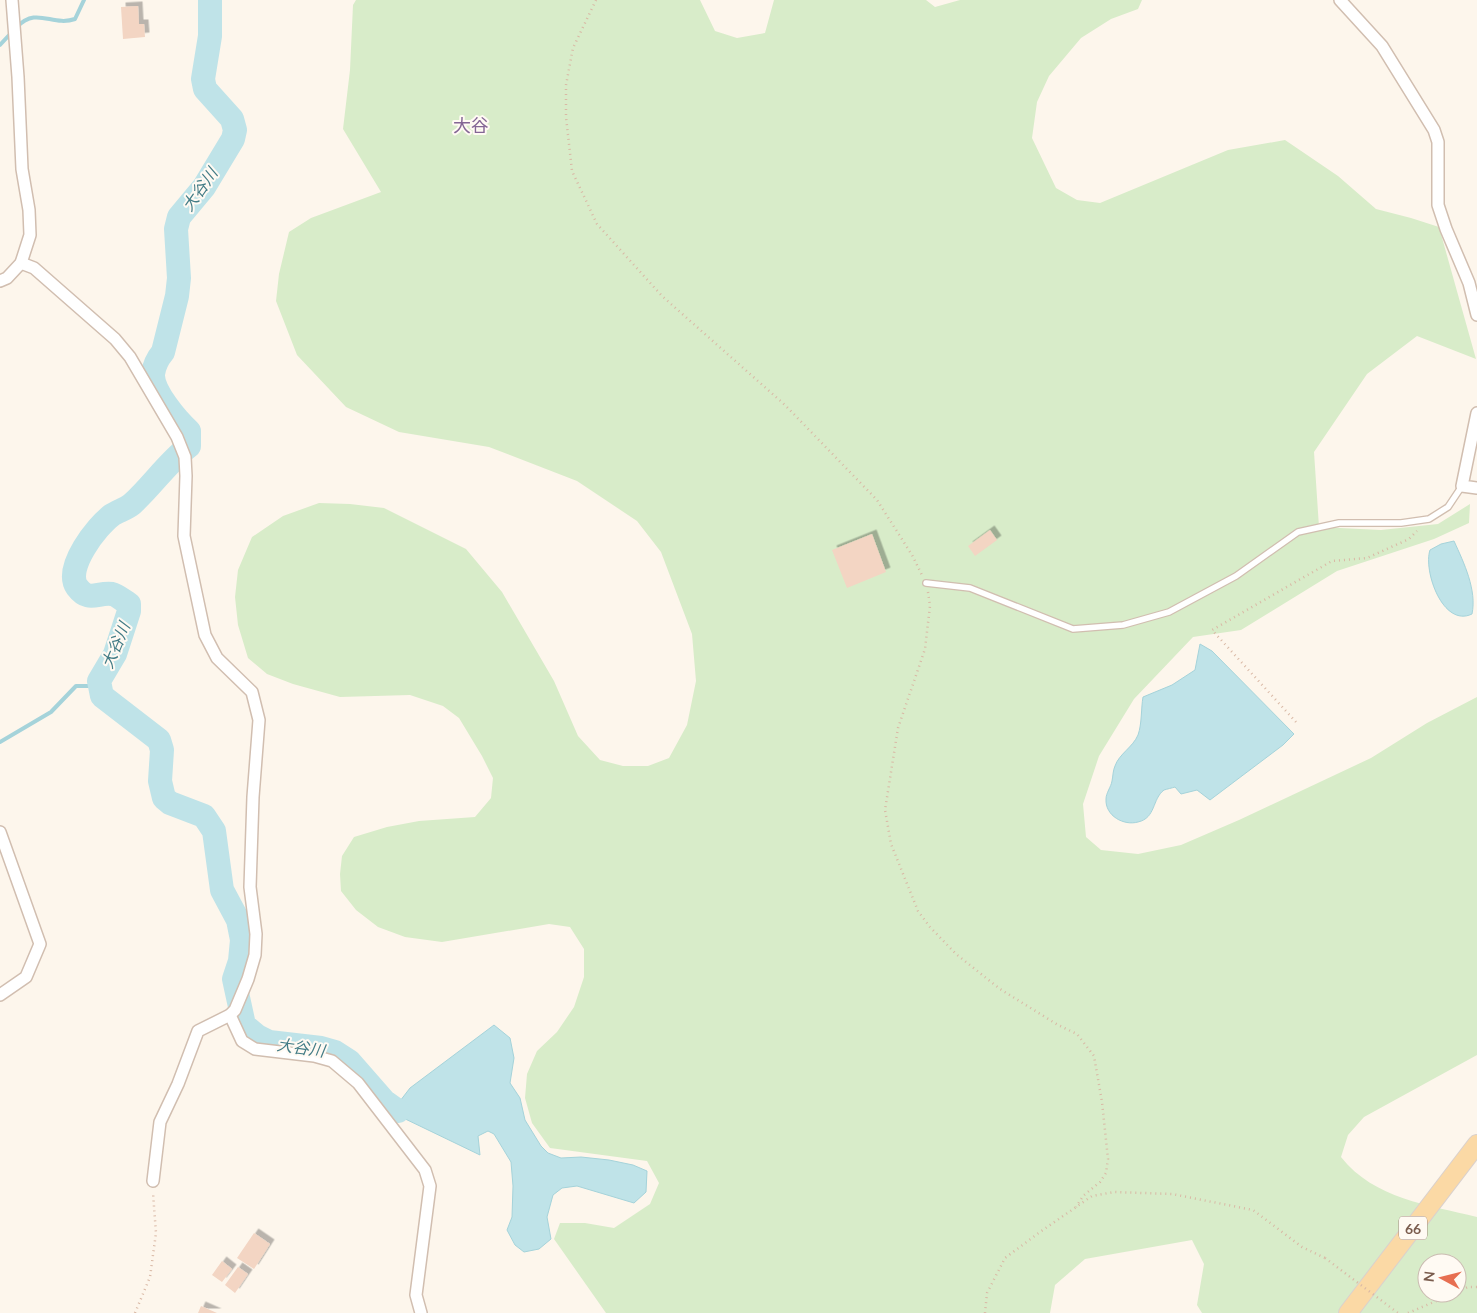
<svg xmlns="http://www.w3.org/2000/svg" width="1477" height="1313" font-family="Lato,'Noto Sans JP',sans-serif">
	<style>
		.green { fill: #d8ecc9; fill-rule: evenodd }
		.water { fill: #bfe3e8; stroke: #a5d3da }
		.lines { fill: none; stroke-linecap: round; stroke-linejoin: round }
		.stream { stroke: #a5d3da; stroke-width: 4 }
		.river { stroke: #bfe3e8; stroke-width: 24 }
		.building { fill: #f3d5c3; filter: url(#shadow) }
		.lane-casing { stroke: #d1beb0; stroke-width: 8 }
		.street-casing { stroke: #d1beb0; stroke-width: 14 }
		.primary-casing { stroke: #dad1cd; stroke-width: 20 }
		.path { stroke: #d9b8a5; stroke-width: 2.5; stroke-dasharray: 1 4; stroke-linecap: butt }
		.lane { stroke: #fff; stroke-width: 5.5 }
		.street { stroke: #fff; stroke-width: 11 }
		.primary { stroke: #fbd9a5; stroke-width: 18 }
		.path-bridge { stroke: #d9b8a5; stroke-width: 2.5; stroke-dasharray: 1 4; stroke-linecap: butt }
		.labels { text-anchor: middle; dominant-baseline: central; stroke-width: 4; stroke-linejoin: round; paint-order: stroke }
		.shield { fill: #fffaf3; stroke: #a28b7f; stroke-width: 1 }
		.shield-label { font-size: 14px; font-weight: bold; fill: #7a5c4d }
		.water-label { font-size: 16px; font-style: italic; fill: #437c86; stroke: #fffaf3 }
		.quarter-label { font-size: 18px; fill: #846695; stroke: #fffaf3 }
	</style>
	<defs>
		<filter id="shadow"><feDropShadow dx="4.5" dy="-4.5" stdDeviation="0" flood-color="#0004"/></filter>
	</defs>
	<rect width="100%" height="100%" fill="#fdf6ec"/>
	<!-- green -->
	<path class="green" d="M356,0H700L715,31L737,38L765,33L774,0H926L935,7L960,0H1142L1138,9L1111,19L1081,38L1049,76L1037,102L1032,138L1056,188L1077,200L1100,203L1228,150L1285,140L1338,176L1376,209L1411,218L1439,227L1476,359L1417,336L1367,374L1314,452L1319,527L1381,530L1438,524L1470,504L1469,523L1434,539L1337,571L1241,630L1193,637L1134,699L1099,756L1083,804L1086,837L1101,850L1138,854L1181,845L1239,820L1371,758L1427,723L1477,697V1055L1364,1117L1348,1135L1341,1157C1374,1199 1429,1205 1477,1217V1313H1202L1197,1305L1204,1264L1192,1240L1085,1259L1055,1285L1050,1313H606L554,1239L560,1223H585L614,1228L650,1204L659,1183L647,1161L550,1148L532,1123L525,1098L527,1074L537,1051L557,1032L574,1007L584,977V949L570,927L549,924L442,942L405,937L378,927L356,910L341,891L340,874L342,856L354,837L387,827L419,821L475,817L491,798L493,778L482,756L459,718L443,706L410,695L340,697L293,684L267,674L248,658L238,625L235,597L238,570L252,537L283,516L319,503L350,504L384,508L466,549L502,592L554,681L578,736L600,760L623,766H648L669,758L687,725L696,681L692,634L661,552L637,521L577,481L489,447L399,432L346,407L297,355L276,301L279,274L289,232L311,218L381,192L343,129L350,70L353,5ZM1427,1263H1457V1293H1427Z"/>
	<!-- water -->
	<g class="water">
		<path d="M1454,541C1464,563 1477,590 1472,614C1443,628 1423,571 1430,550L1441,544Z"/>
		<path d="M1200,644L1212,651L1294,734L1283,745L1210,800L1197,790L1181,794L1175,787C1172,788 1167,789 1164,790C1152,799 1156,818 1138,822C1124,826 1105,816 1106,799C1106,793 1111,787 1112,781C1113,776 1113,770 1115,766C1119,754 1133,747 1138,735C1142,724 1141,708 1143,697L1172,685L1195,670Z"/>
		<polygon points="494,1025 510,1038 514,1058 510,1083 520,1098 525,1120 541,1146 548,1153 561,1158 581,1157 609,1160 633,1165 647,1171 646,1192 634,1203 577,1186 562,1188 553,1195 547,1217 551,1239 539,1249 524,1252 515,1245 507,1230 512,1217 513,1186 511,1162 494,1134 488,1131 478,1136 480,1155 397,1115 400,1101 410,1088"/>
	</g>
	<g class="lines">
		<!-- stream -->
		<g class="stream">
			<path d="M17,27C37,6 52,27 75,19L84,0"/>
			<polyline points="0,45 12,32"/>
			<polyline points="0,742 51,712 76,686 99,686"/>
		</g>
		<!-- river -->
		<path class="river" d="M210,0V36L203,79L205,89L232,119L235,130L233,139L204,187L179,217L176,229L179,278L177,296L163,352C158,358 154,366 153,374C152,391 177,420 189,431V446C167,463 152,486 132,504C126,509 118,511 112,515C97,526 64,568 77,587C89,603 97,592 112,594C117,595 124,601 129,604V611L115,654L99,681L102,696L159,740L162,750L160,781L164,798L170,803L204,816L214,831L222,890L238,920L242,940L240,961L234,979L244,1025L257,1036L269,1042L321,1048L335,1052L349,1061L384,1101L398,1111"/>
	</g>
	<!-- building -->
	<g class="building">
		<polygon points="138,6 139,24 144,24 145,37 123,39 121,7"/>
		<polygon points="990,530 997,540 975,556 968,546"/>
		<polygon points="872,534 886,572 847,588 832,550"/>
		<polygon points="254,1233 270,1244 254,1269 237,1258"/>
		<polygon points="222,1261 232,1269 222,1282 212,1275"/>
		<polygon points="238,1267 248,1274 235,1293 225,1285"/>
		<polygon points="201,1306 217,1313 198,1313"/>
	</g>
	<g class="lines">
		<!-- lane casing -->
		<g class="lane-casing">
			<polyline id="lane" points="926,583 970,588 1073,629 1123,625 1169,612 1236,576 1298,532 1339,523 1401,523 1429,519 1448,507 1462,486"/>
		</g>
		<!-- street casing -->
		<g class="street-casing">
			<g id="street">
				<polyline points="1340,0 1382,46 1434,130 1438,142 1438,205 1446,229 1469,283 1477,315"/>
				<polyline points="21,263 34,268 115,339 130,357 177,437 185,457 186,476 184,536 205,635 217,658 252,692 259,720 253,797 250,887 256,934 255,955 248,979 235,1010 230,1015 198,1031 178,1084 160,1122 153,1181"/>
				<polyline points="0,281 7,278 21,263 30,235 29,210 22,169 18,77 12,0"/>
				<polyline points="1477,413 1462,486 1477,488"/>
				<polyline points="0,832 40,944 26,977 0,995"/>
				<polyline points="230,1015 242,1041 255,1049 314,1056 332,1061 358,1083 425,1170 430,1186 416,1295 421,1313"/>
			</g>
		</g>
		<!-- primary casing -->
		<g class="primary-casing">
			<polyline id="primary" points="1348,1313 1477,1144"/>
		</g>
		<!-- path -->
		<g class="path">
			<polyline points="596,0 573,48 566,85 566,117 572,171 597,224 662,296 785,405 877,500 912,555 922,575"/>
			<polyline points="928,592 930,606 925,649 898,728 885,810 891,844 918,911 930,927 956,954 1000,989 1058,1025 1077,1034 1094,1056 1102,1102 1108,1159 1106,1173 1100,1182 1083,1196 1076,1207"/>
			<polyline points="1296,722 1212,630 1332,561 1367,558 1409,539 1417,531"/>
			<polyline points="1457,1292 1468,1287 1477,1287"/>
			<polyline points="135,1313 150,1277 156,1233 153,1193"/>
			<polyline points="985,1313 987,1293 1005,1258 1040,1232 1092,1196 1114,1192 1172,1194 1253,1210 1302,1247 1325,1258"/>
			<polyline points="1408,1313 1455,1293"/>
		</g>
		<!-- lane -->
		<use href="#lane" class="lane"/>
		<!-- street -->
		<use href="#street" class="street"/>
		<!-- primary -->
		<use href="#primary" class="primary"/>
		<!-- path-bridge -->
		<polyline class="path-bridge" points="1325,1258 1398,1313"/>
	</g>
	<g class="labels">
		<!-- shield labels -->
		<rect class="shield" x="1399" y="1216.5" width="28" height="23" rx="4"/>
		<g class="shield-label">
			<text x="1413" y="1228">66</text>
		</g>
		<!-- water labels -->
		<g class="water-label">
			<text transform="translate(199 189) rotate(-55)">大谷川</text>
			<text transform="translate(115 645) rotate(-67)">大谷川</text>
			<text transform="translate(301 1047) rotate(8)">大谷川</text>
		</g>
		<!-- quarter labels -->
		<g class="quarter-label">
			<text x="471" y="125">大谷</text>
		</g>
	</g>
	<!-- north arrow -->
	<g transform="translate(1442 1278) rotate(277)"><circle r="24" fill="#fffaf3" stroke="#cabbb1"/>
	<path d="M0-4L9 19L0 12L-9 19Z" fill="#e76f51"/>
	<text y="-8" font-size="14" font-weight="bold" text-anchor="middle" fill="#7a5c4d">N</text>
	</g>
</svg>
